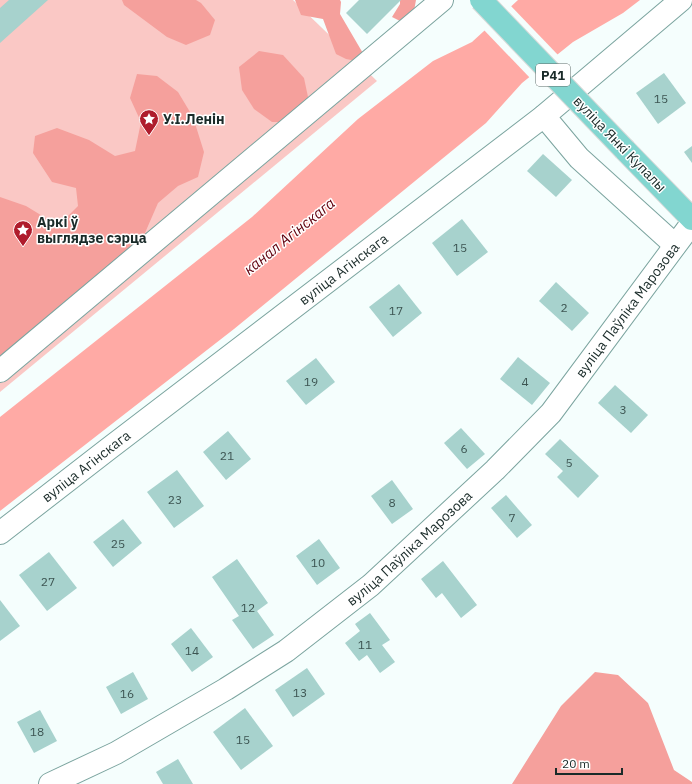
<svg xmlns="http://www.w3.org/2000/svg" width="692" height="784" font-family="'IBM Plex Sans',sans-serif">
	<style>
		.green { fill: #fac8c5 }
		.forest { fill: #f5a09c }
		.water { fill: #ffaaa5 }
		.pier { fill: #f5fefd }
		.building { fill: #a7d2cd }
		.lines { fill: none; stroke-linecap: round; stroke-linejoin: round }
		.street-casing { stroke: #7ba49f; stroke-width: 24 }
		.primary-casing { stroke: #d6d9d8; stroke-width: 24 }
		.street { stroke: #fff; stroke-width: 22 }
		.primary { stroke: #82d6d0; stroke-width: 22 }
		.primary-bridge-casing { stroke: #d6d9d8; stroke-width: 24; stroke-linecap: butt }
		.primary-bridge { stroke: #82d6d0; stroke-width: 22 }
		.labels { text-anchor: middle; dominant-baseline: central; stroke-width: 3; stroke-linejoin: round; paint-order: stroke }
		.number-label { font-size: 12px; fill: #3d5552 }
		.shield { fill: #fff; stroke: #5f6b69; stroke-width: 1 }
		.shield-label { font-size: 13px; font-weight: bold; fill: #1a2b29 }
		.poi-label { font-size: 14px; font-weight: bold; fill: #1a2b29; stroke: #fff; text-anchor: start }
		.street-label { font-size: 14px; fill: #1a2b29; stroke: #fff }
		.water-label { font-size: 15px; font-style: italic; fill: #60000e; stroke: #fff }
	</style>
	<rect width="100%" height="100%" fill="#f5fefd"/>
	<!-- green -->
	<polygon class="green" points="0,0 293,0 377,81 0,392"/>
	<!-- forest -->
	<g class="forest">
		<polygon points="122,0 196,0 201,3 215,20 210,35 186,45 167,37 124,5"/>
		<polygon points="295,0 340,0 341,2 340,14 364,55 362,62 346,59 336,54 323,19 301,15"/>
		<polygon points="400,0 416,0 414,11 400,21 392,17 400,4"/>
		<polygon points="259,51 283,55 304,78 308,97 303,112 288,122 272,122 254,109 242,90 239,67"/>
		<polygon points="137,74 157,76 178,92 193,117 204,152 198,177 178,186 158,203 138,249 0,359 0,197 26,206 49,220 67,217 78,206 76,188 52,182 33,153 35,136 57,128 89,140 115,156 135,151 141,122 130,98"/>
		<polygon points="595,672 618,675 648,703 674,770 692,782 692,784 512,784 561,706"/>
	</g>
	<!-- water -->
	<polygon class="water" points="518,0 640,0 623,13 573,42 522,83 486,123 234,329 0,511 0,417 252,217 358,119 433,61 472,42"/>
	<!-- pier -->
	<polygon class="pier" points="510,5 559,56 531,79 483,29"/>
	<!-- building -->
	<g class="building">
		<polygon points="9,0 48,0 0,43 0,8"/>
		<polygon points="359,0 401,0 367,34 346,13"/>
		<polygon points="664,73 686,103 658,124 636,93"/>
		<polygon points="692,146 692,163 684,152"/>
		<polygon points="543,154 572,180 556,197 527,171"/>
		<polygon points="462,219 488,252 457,276 432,243"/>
		<polygon points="556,282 589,313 572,331 539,301"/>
		<polygon points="399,284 422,313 393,337 369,307"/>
		<polygon points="518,357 550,383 532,405 500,379"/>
		<polygon points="316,358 335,382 306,405 286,381"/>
		<polygon points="615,385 648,415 631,433 598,403"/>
		<polygon points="461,428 485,454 467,469 444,443"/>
		<polygon points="228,431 251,459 226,480 203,452"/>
		<polygon points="560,439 599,476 578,498 557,477 563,471 545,454"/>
		<polygon points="177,470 204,506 174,528 147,492"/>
		<polygon points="392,480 413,509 392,524 371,496"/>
		<polygon points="506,495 532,525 517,538 491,508"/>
		<polygon points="123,519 142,543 113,567 93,542"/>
		<polygon points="319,539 340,568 317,585 296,556"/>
		<polygon points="49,552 77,588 47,611 19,575"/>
		<polygon points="237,559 268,603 257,611 274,635 253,649 232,620 239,616 212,577"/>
		<polygon points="443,561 477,605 461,618 442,593 436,598 421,579"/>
		<polygon points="0,600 20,626 0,641"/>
		<polygon points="370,613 390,640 382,645 395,662 380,673 367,655 359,661 345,643 360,631 355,624"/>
		<polygon points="191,628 213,657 192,672 171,644"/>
		<polygon points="307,668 325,694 293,717 275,690"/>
		<polygon points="133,672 148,699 121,714 106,687"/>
		<polygon points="245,708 273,746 241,770 213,732"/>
		<polygon points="40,710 57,741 34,753 17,722"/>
		<polygon points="178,759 193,784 163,784 156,772"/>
	</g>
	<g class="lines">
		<!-- street casing -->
		<g class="street-casing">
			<g id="street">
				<polyline points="544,116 579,158 675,245"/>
				<polyline points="0,371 442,0"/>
				<path id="s1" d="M0,533L107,450L544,116L681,0"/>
				<path id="s2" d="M50,784L116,753L226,689L286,651L371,585L495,470L551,413L692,223"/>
			</g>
		</g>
		<!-- primary casing -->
		<g class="primary-casing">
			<polyline id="primary" points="625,150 692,219"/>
		</g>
		<!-- street -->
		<use href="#street" class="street"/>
		<!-- primary -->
		<use href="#primary" class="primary"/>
		<!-- primary-bridge casing -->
		<g class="primary-bridge-casing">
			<polyline id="primary-bridge" points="481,0 625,150"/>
		</g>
		<!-- primary-bridge -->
		<use href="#primary-bridge" class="primary-bridge"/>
	</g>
	<!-- icons -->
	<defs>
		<g id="sight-pin" transform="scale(1)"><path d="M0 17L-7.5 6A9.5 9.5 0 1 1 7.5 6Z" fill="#af1c2c" stroke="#fff"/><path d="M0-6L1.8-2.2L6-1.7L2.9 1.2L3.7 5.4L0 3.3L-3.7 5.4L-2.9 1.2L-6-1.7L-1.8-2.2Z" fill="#fff"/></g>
	</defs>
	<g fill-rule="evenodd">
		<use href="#sight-pin" x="149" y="119"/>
		<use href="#sight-pin" x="23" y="230"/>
	</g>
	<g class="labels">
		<!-- number labels -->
		<g class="number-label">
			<text x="661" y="98">15</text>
			<text x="460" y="247">15</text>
			<text x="564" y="307">2</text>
			<text x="396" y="310">17</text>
			<text x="311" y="381">19</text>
			<text x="525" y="381">4</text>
			<text x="623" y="409">3</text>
			<text x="464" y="448">6</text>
			<text x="227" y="455">21</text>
			<text x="569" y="462">5</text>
			<text x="175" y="499">23</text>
			<text x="392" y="502">8</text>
			<text x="512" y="517">7</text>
			<text x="118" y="543">25</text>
			<text x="318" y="562">10</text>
			<text x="48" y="581">27</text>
			<text x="248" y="607">12</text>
			<text x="365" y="644">11</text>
			<text x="192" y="650">14</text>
			<text x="300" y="692">13</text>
			<text x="127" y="693">16</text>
			<text x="37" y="731">18</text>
			<text x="243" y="739">15</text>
		</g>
		<!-- shield labels -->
		<rect class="shield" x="536" y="64" width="34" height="22" rx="3"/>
		<g class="shield-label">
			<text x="553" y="75">Р41</text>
		</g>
		<!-- poi labels -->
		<g class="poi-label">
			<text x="163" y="119">У.І.Ленін</text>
			<text x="37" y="222">Аркі ў<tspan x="37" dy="16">выглядзе сэрца</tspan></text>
		</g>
		<!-- street labels -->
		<g class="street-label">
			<text transform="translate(620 144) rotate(46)">вуліца Янкі Купалы</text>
			<text stroke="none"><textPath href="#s1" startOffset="433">вуліца Агінскага</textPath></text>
			<text stroke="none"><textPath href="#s2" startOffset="756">вуліца Паўліка Марозова</textPath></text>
			<text stroke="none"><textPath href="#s1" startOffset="109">вуліца Агінскага</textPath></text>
			<text stroke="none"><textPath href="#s2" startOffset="432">вуліца Паўліка Марозова</textPath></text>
		</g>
		<!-- water labels -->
		<g class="water-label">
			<text transform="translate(289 236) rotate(-39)">канал Агінскага</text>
		</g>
	</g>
	<!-- scale -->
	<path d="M556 768v6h66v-6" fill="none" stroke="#1a2b29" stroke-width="2"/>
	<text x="562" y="768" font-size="12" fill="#1a2b29" stroke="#ffffff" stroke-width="3" paint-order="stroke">20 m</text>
</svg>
